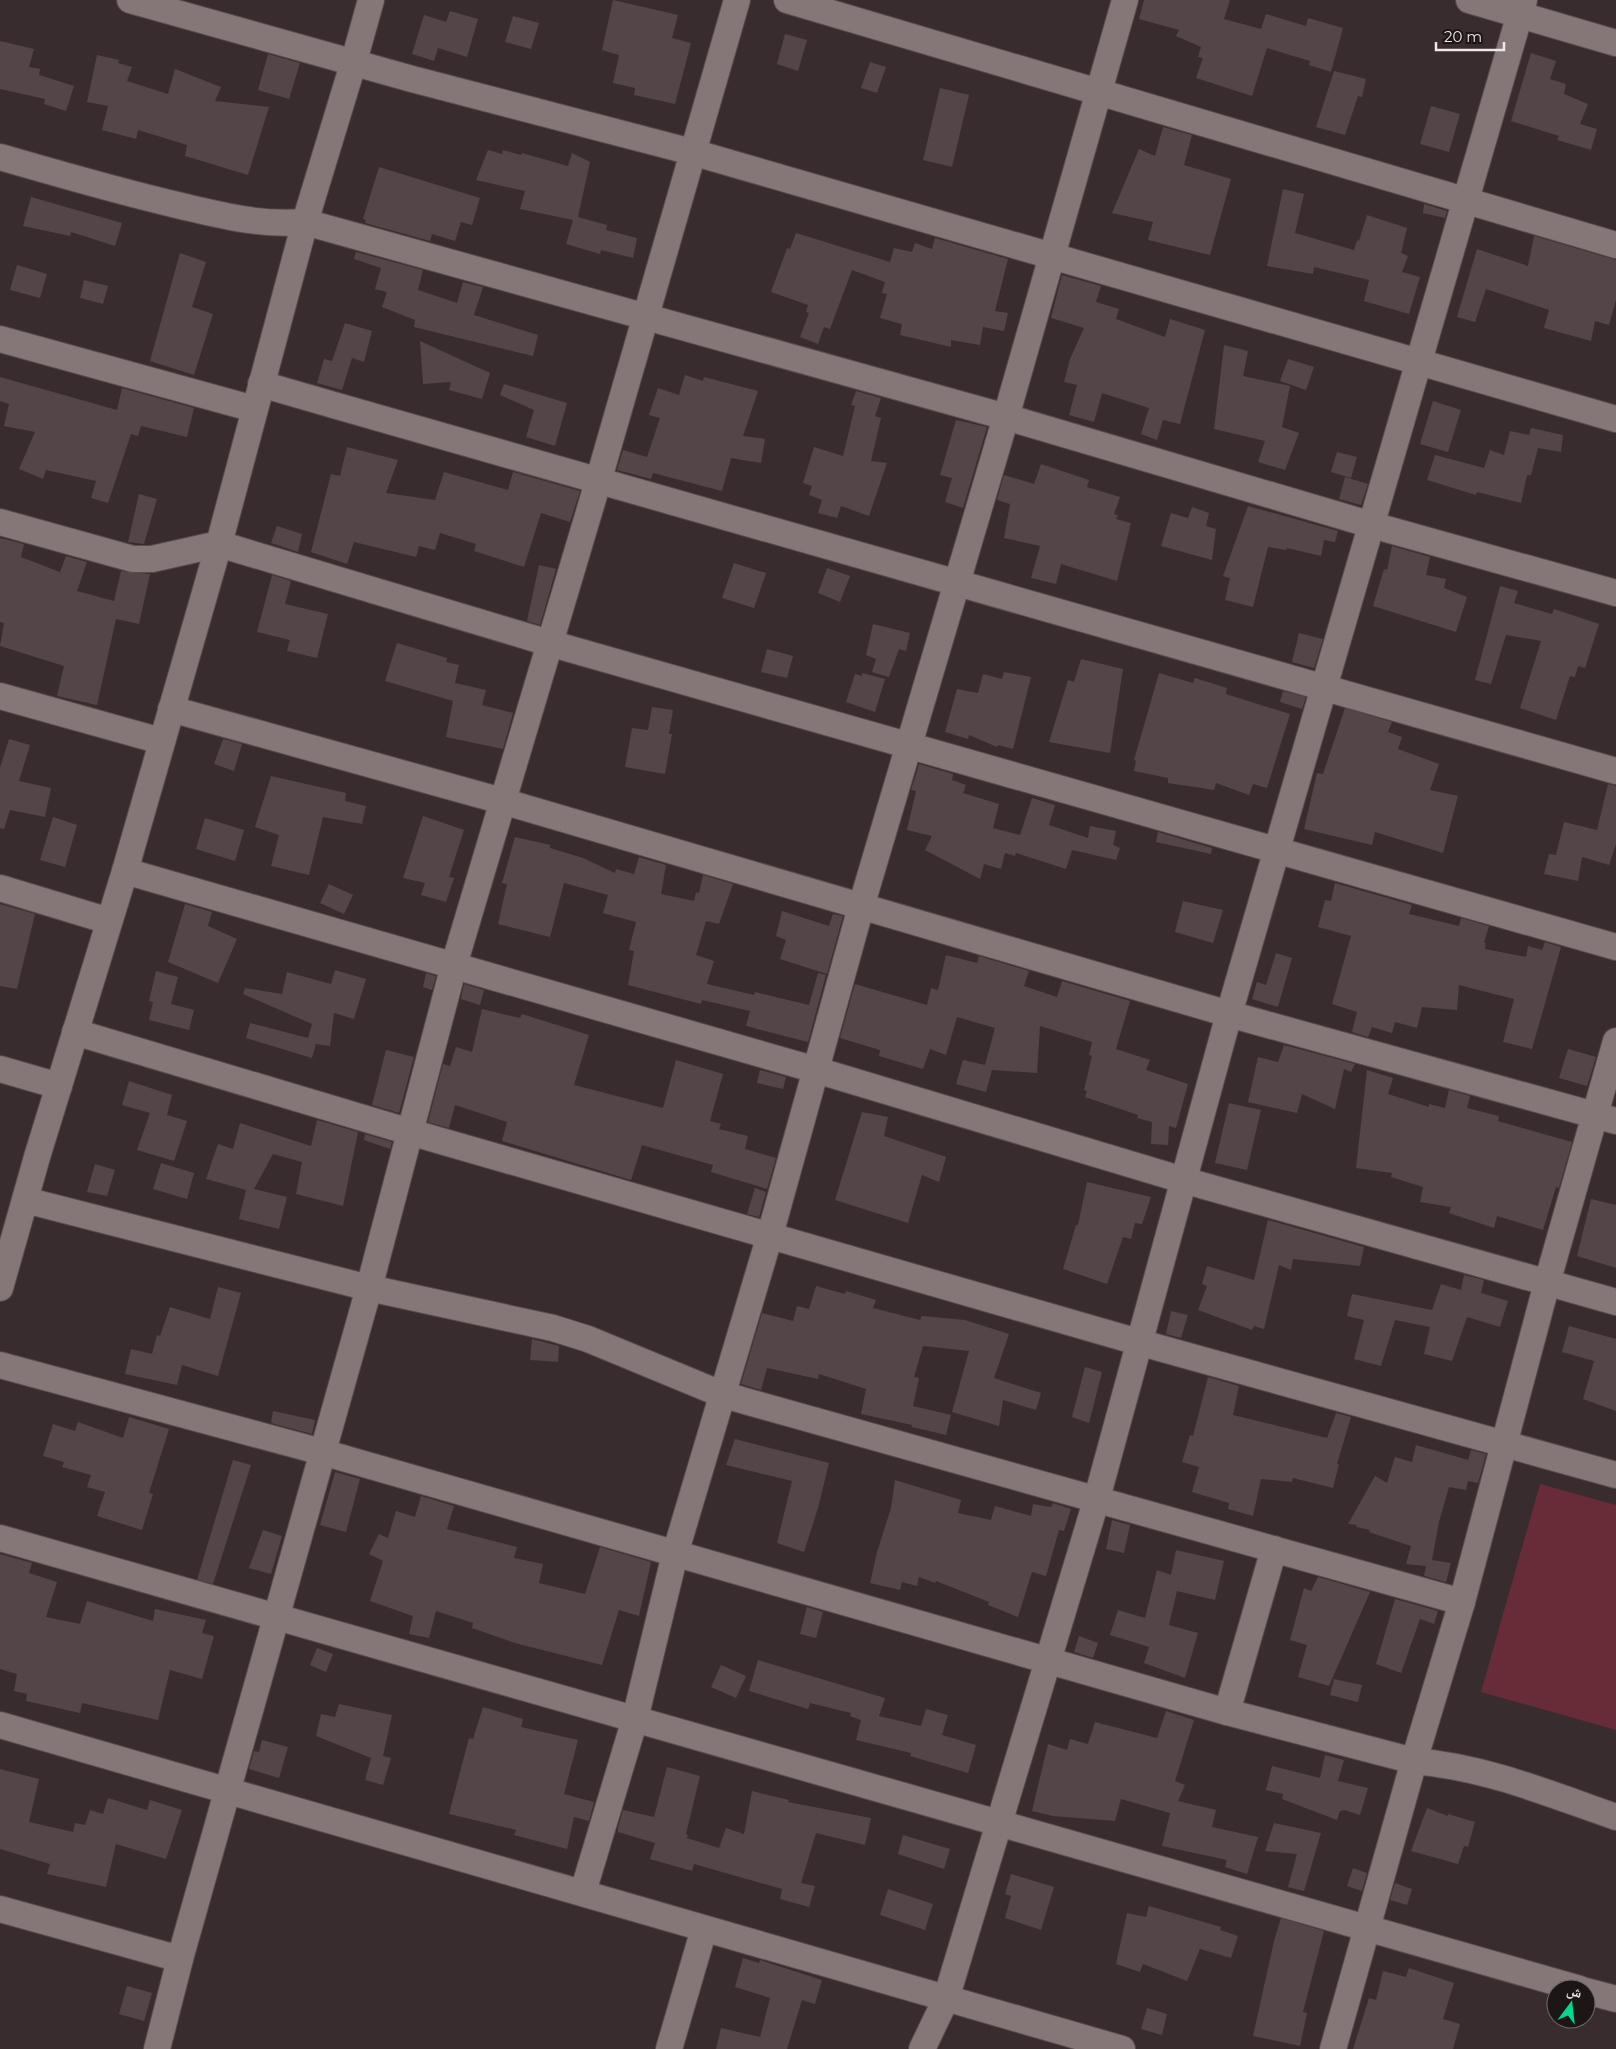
<svg xmlns="http://www.w3.org/2000/svg" width="1616" height="2049" font-family="Montserrat,'Noto Naskh Arabic',sans-serif">
	<style>
		.pitch { fill: #682b38 }
		.building { fill: #544648 }
		.lines { fill: none; stroke-linecap: round; stroke-linejoin: round }
		.street-casing { stroke: #564b4d; stroke-width: 28 }
		.street { stroke: #857678; stroke-width: 26 }
	</style>
	<rect width="100%" height="100%" fill="#392c2e"/>
	<!-- pitch -->
	<polygon class="pitch" points="1540,1484 1616,1505 1616,1730 1481,1692"/>
	<!-- building -->
	<g class="building">
		<polygon points="613,0 678,15 672,38 691,43 675,104 634,95 635,88 613,83 619,55 602,50"/>
		<polygon points="1144,0 1230,0 1224,19 1261,29 1266,14 1306,26 1308,18 1343,28 1331,72 1309,65 1310,61 1267,48 1252,96 1196,78 1203,58 1198,57 1201,47 1176,36 1179,30 1139,19"/>
		<polygon points="450,11 478,19 467,57 438,48 434,61 412,54 424,15 446,22"/>
		<polygon points="513,16 539,23 531,49 505,42"/>
		<polygon points="785,34 807,40 798,71 777,64"/>
		<polygon points="0,41 34,49 29,67 40,69 39,75 74,86 66,111 44,104 45,99 0,89"/>
		<polygon points="1531,53 1556,61 1550,79 1566,84 1564,94 1588,104 1580,124 1597,129 1591,150 1557,140 1559,136 1511,121"/>
		<polygon points="268,54 300,63 289,99 258,90"/>
		<polygon points="97,55 119,60 118,63 132,67 127,81 168,94 175,69 221,87 215,101 269,107 248,175 185,156 187,145 138,130 136,139 102,130 108,106 87,102"/>
		<polygon points="870,62 886,67 877,93 861,88"/>
		<polygon points="1334,71 1366,79 1362,97 1358,96 1345,135 1316,127"/>
		<polygon points="940,88 969,95 952,167 923,160"/>
		<polygon points="1431,106 1460,114 1449,152 1420,144"/>
		<polygon points="1163,127 1192,135 1184,165 1231,179 1210,255 1148,240 1153,222 1112,213 1139,149 1155,156"/>
		<polygon points="488,150 502,154 503,150 521,155 522,153 568,166 572,153 590,162 578,217 607,225 606,230 637,238 633,258 601,250 600,254 566,244 573,220 520,209 525,191 476,180"/>
		<polygon points="379,167 480,198 472,225 461,222 455,241 432,234 430,241 365,223 366,220 363,219"/>
		<polygon points="1283,189 1304,194 1295,233 1354,250 1357,240 1359,241 1367,215 1407,228 1401,253 1408,256 1402,272 1420,277 1409,314 1364,301 1369,280 1314,267 1313,274 1267,266"/>
		<polygon points="31,197 122,223 115,246 71,232 70,236 23,226"/>
		<polygon points="1424,204 1447,211 1445,218 1423,213"/>
		<polygon points="796,233 890,262 894,248 912,252 915,243 932,249 935,238 1008,259 995,311 1008,313 1004,331 983,327 980,345 951,340 951,347 900,335 902,324 880,318 887,294 882,293 885,282 852,270 830,329 824,327 818,344 800,337 809,313 806,312 808,305 771,292 787,248 790,249"/>
		<polygon points="1534,236 1616,260 1616,300 1609,325 1595,321 1591,341 1544,328 1549,310 1486,289 1475,322 1457,317 1477,249 1528,266"/>
		<polygon points="356,252 423,270 418,290 457,303 463,282 483,287 474,315 538,335 533,356 414,327 415,320 382,307 387,292 375,289 381,268 354,259"/>
		<polygon points="180,253 206,262 192,307 213,314 194,375 150,361"/>
		<polygon points="17,265 47,274 40,298 10,290"/>
		<polygon points="1062,275 1101,286 1096,302 1119,309 1116,319 1165,337 1170,319 1205,330 1180,424 1163,420 1157,440 1141,434 1149,408 1102,393 1094,422 1069,415 1077,385 1064,382 1070,359 1084,328 1051,318"/>
		<polygon points="84,280 108,286 103,304 80,298"/>
		<polygon points="345,323 372,331 364,362 352,358 342,390 317,383 324,359 332,361"/>
		<polygon points="420,341 490,373 482,399 449,390 451,382 423,384"/>
		<polygon points="1224,345 1248,351 1243,376 1290,386 1282,427 1299,433 1285,470 1258,462 1265,441 1214,429"/>
		<polygon points="1288,359 1314,367 1306,390 1280,381"/>
		<polygon points="685,375 703,381 704,377 758,391 743,436 765,439 761,463 731,458 722,491 653,473 651,479 617,470 623,450 647,457 660,418 649,415 658,388 679,395"/>
		<polygon points="0,377 117,410 122,388 194,408 187,437 141,426 138,436 131,434 108,503 91,498 96,481 46,470 43,479 19,469 35,432 4,426 9,404 0,401"/>
		<polygon points="504,384 567,403 555,446 526,437 534,410 500,395"/>
		<polygon points="856,391 881,398 875,416 881,418 871,461 887,463 869,516 841,506 837,518 818,513 822,500 809,495 812,486 803,483 814,447 843,456 855,406 851,405"/>
		<polygon points="1433,401 1461,410 1448,452 1420,444"/>
		<polygon points="956,420 987,427 963,508 945,502 952,478 940,475"/>
		<polygon points="1531,428 1563,435 1561,452 1538,448 1531,475 1527,475 1521,503 1477,492 1476,495 1427,480 1435,455 1484,468 1490,450 1504,455 1510,431 1529,435"/>
		<polygon points="347,447 398,460 386,493 435,500 444,472 508,490 513,472 580,491 570,522 541,513 524,567 474,551 476,544 440,533 435,550 419,546 416,557 354,542 347,564 311,552 331,474 340,476"/>
		<polygon points="1337,452 1357,457 1351,478 1331,472"/>
		<polygon points="1041,464 1089,480 1087,487 1120,497 1114,514 1118,515 1116,519 1131,523 1117,581 1061,564 1056,584 1031,578 1040,546 1004,538 1010,504 997,500 1004,475 1034,484"/>
		<polygon points="1345,477 1368,484 1361,505 1339,499"/>
		<polygon points="139,494 157,499 144,544 128,542"/>
		<polygon points="1248,506 1338,531 1335,542 1324,540 1321,556 1287,548 1286,550 1268,547 1253,607 1225,600 1230,578 1223,576"/>
		<polygon points="1192,507 1209,513 1206,526 1216,529 1212,560 1161,546 1171,513 1188,518"/>
		<polygon points="277,526 302,534 298,552 271,543"/>
		<polygon points="0,538 24,544 21,557 60,572 66,556 87,562 77,591 114,601 121,571 150,574 139,624 116,619 97,705 57,696 64,666 0,646 4,623 0,622"/>
		<polygon points="1392,546 1430,557 1426,575 1446,579 1444,588 1467,597 1456,632 1373,606 1384,569 1387,570"/>
		<polygon points="734,563 766,573 754,608 722,598"/>
		<polygon points="539,565 556,569 540,625 527,621"/>
		<polygon points="827,568 850,576 840,602 818,593"/>
		<polygon points="272,575 291,581 285,604 328,614 317,658 287,651 290,640 257,632"/>
		<polygon points="1500,586 1518,591 1514,603 1552,614 1554,609 1599,624 1585,668 1578,666 1575,677 1570,676 1556,720 1520,708 1541,641 1506,635 1491,684 1475,680"/>
		<polygon points="873,624 910,633 906,651 899,649 889,677 872,672 876,659 866,655"/>
		<polygon points="1299,633 1323,639 1314,668 1292,662"/>
		<polygon points="397,643 447,658 446,662 459,665 455,683 486,690 482,705 513,713 503,749 446,737 453,701 385,681"/>
		<polygon points="767,649 793,656 787,678 761,672"/>
		<polygon points="1081,659 1123,669 1110,753 1049,742 1068,680 1074,682"/>
		<polygon points="1004,672 1031,677 1013,749 998,745 997,747 969,735 968,739 945,732 957,689 978,693 983,674 1002,679"/>
		<polygon points="862,673 885,679 875,712 846,702 855,674 862,676"/>
		<polygon points="1159,673 1193,683 1195,678 1227,688 1226,694 1290,714 1267,788 1253,784 1249,795 1216,783 1214,790 1168,783 1168,778 1134,771 1136,761 1134,760"/>
		<polygon points="1283,691 1306,697 1302,709 1280,702"/>
		<polygon points="652,707 673,710 669,734 672,734 665,774 625,767 632,728 648,730"/>
		<polygon points="1345,708 1392,722 1388,732 1402,737 1398,749 1439,764 1430,790 1458,796 1443,853 1375,832 1372,845 1304,829 1317,773 1323,774"/>
		<polygon points="9,739 30,745 19,781 51,788 45,817 10,810 4,829 0,828 0,768"/>
		<polygon points="223,739 242,744 234,771 214,764"/>
		<polygon points="919,764 953,774 952,780 966,785 963,793 999,804 993,828 1020,835 1032,798 1055,805 1049,825 1088,838 1090,826 1116,831 1113,845 1120,848 1116,860 1072,850 1066,869 1016,853 1015,856 1005,853 1001,869 984,864 980,879 925,850 932,836 907,830 916,791 911,790"/>
		<polygon points="271,776 346,793 345,801 366,806 362,824 323,817 309,875 271,866 279,835 255,827"/>
		<polygon points="1608,784 1616,786 1616,844 1609,865 1582,857 1578,881 1544,874 1549,854 1556,855 1564,822 1597,830"/>
		<polygon points="423,816 464,830 449,877 454,878 446,902 421,895 425,883 403,878"/>
		<polygon points="53,817 77,825 65,867 40,860"/>
		<polygon points="205,818 244,830 235,861 196,849"/>
		<polygon points="1158,832 1212,848 1211,854 1156,842"/>
		<polygon points="515,837 550,845 550,848 583,858 615,873 616,869 634,874 639,857 666,865 661,894 694,901 696,892 699,893 703,875 733,884 719,924 706,921 696,955 714,961 707,984 754,995 755,992 809,1005 818,973 826,975 808,1042 746,1026 750,1011 702,1000 701,1004 628,985 634,951 629,950 636,922 603,913 608,895 564,883 550,937 498,924 507,884 502,883"/>
		<polygon points="1335,883 1412,905 1409,914 1459,926 1461,918 1489,926 1484,943 1486,943 1485,949 1526,957 1528,946 1542,950 1545,942 1561,947 1532,1049 1503,1042 1514,999 1459,985 1457,1010 1422,1007 1417,1028 1395,1022 1392,1033 1372,1027 1368,1037 1352,1032 1357,1012 1332,1004 1351,936 1318,927 1325,900 1331,901"/>
		<polygon points="329,884 353,895 344,914 320,903"/>
		<polygon points="1183,901 1223,910 1213,943 1175,932"/>
		<polygon points="0,904 35,914 17,989 0,986"/>
		<polygon points="185,904 212,912 208,926 237,939 218,983 168,962"/>
		<polygon points="782,911 829,926 833,914 843,916 827,974 780,959 786,940 776,936"/>
		<polygon points="1276,953 1292,958 1278,1007 1252,999 1257,982 1266,985"/>
		<polygon points="946,955 977,963 979,956 1029,971 1024,986 1057,997 1062,981 1130,1001 1116,1049 1150,1060 1146,1070 1188,1084 1176,1128 1169,1126 1168,1145 1151,1144 1152,1122 1137,1118 1138,1115 1085,1097 1087,1091 1084,1090 1092,1056 1089,1055 1092,1042 1040,1026 1037,1073 992,1070 986,1092 956,1084 963,1060 985,1065 995,1028 957,1017 946,1055 930,1049 923,1069 879,1056 880,1050 840,1038 855,984 927,1005 931,988 938,990"/>
		<polygon points="335,970 366,979 354,1019 334,1013 330,1046 316,1044 312,1058 246,1038 250,1023 308,1038 312,1024 243,994 245,988 282,994 287,972 331,984"/>
		<polygon points="156,971 178,977 171,1004 194,1010 189,1030 149,1020 153,1002 149,1001"/>
		<polygon points="426,973 436,976 432,990 423,987"/>
		<polygon points="464,984 484,990 480,1005 461,999"/>
		<polygon points="482,1009 520,1018 522,1014 589,1035 574,1085 663,1108 676,1060 723,1074 710,1121 721,1124 719,1129 748,1136 745,1149 776,1158 767,1189 711,1172 713,1165 642,1145 631,1180 502,1141 507,1122 455,1105 449,1128 428,1122 443,1064 450,1066 456,1047 472,1052"/>
		<polygon points="1284,1045 1355,1064 1351,1072 1344,1069 1335,1109 1302,1094 1297,1113 1248,1102 1258,1057 1278,1062"/>
		<polygon points="1568,1049 1596,1057 1587,1086 1559,1078"/>
		<polygon points="386,1050 414,1057 399,1113 372,1105"/>
		<polygon points="760,1070 786,1077 783,1089 757,1083"/>
		<polygon points="1367,1070 1393,1078 1388,1094 1429,1107 1429,1104 1445,1108 1449,1090 1470,1096 1467,1108 1499,1116 1498,1121 1572,1142 1559,1188 1556,1187 1543,1230 1497,1216 1494,1228 1449,1213 1451,1207 1420,1202 1423,1187 1391,1177 1392,1173 1356,1168"/>
		<polygon points="129,1081 172,1095 167,1115 187,1121 174,1161 137,1150 150,1113 122,1105"/>
		<polygon points="1229,1103 1261,1110 1247,1170 1215,1163"/>
		<polygon points="862,1112 888,1117 884,1136 946,1157 939,1182 922,1175 908,1223 835,1200"/>
		<polygon points="317,1120 358,1132 343,1206 296,1194 302,1162 273,1154 254,1189 287,1197 279,1229 239,1219 246,1190 206,1179 218,1144 233,1149 240,1123 311,1146"/>
		<polygon points="365,1134 392,1142 390,1149 364,1140"/>
		<polygon points="161,1163 194,1173 187,1199 153,1189"/>
		<polygon points="95,1164 115,1170 107,1196 87,1192"/>
		<polygon points="1087,1182 1151,1197 1142,1224 1135,1223 1131,1239 1123,1237 1107,1284 1063,1269 1076,1225 1078,1225"/>
		<polygon points="755,1188 766,1192 759,1217 747,1214"/>
		<polygon points="1591,1199 1616,1205 1616,1268 1577,1256"/>
		<polygon points="1268,1220 1364,1247 1360,1266 1293,1259 1291,1270 1279,1265 1264,1329 1254,1326 1252,1330 1198,1310 1207,1286 1202,1284 1207,1266 1254,1280"/>
		<polygon points="1464,1275 1484,1280 1481,1293 1508,1301 1500,1327 1467,1317 1452,1361 1424,1354 1430,1327 1395,1320 1381,1366 1354,1359 1364,1320 1347,1316 1352,1294 1432,1310 1441,1284 1461,1290"/>
		<polygon points="816,1286 845,1294 846,1291 876,1300 873,1308 920,1320 922,1316 965,1320 1009,1334 994,1378 1041,1393 1036,1410 1003,1400 999,1426 952,1412 969,1351 923,1346 914,1377 919,1378 913,1406 951,1415 946,1435 912,1427 912,1425 861,1414 866,1389 819,1374 818,1379 767,1368 761,1390 741,1384 762,1313 793,1321 797,1306 809,1309"/>
		<polygon points="218,1287 241,1293 218,1376 182,1365 177,1385 125,1374 131,1349 152,1354 157,1335 160,1336 170,1307 210,1319"/>
		<polygon points="1171,1311 1188,1315 1181,1338 1166,1334"/>
		<polygon points="1569,1326 1616,1339 1616,1411 1583,1399 1594,1361 1562,1352"/>
		<polygon points="532,1339 559,1346 558,1362 530,1360"/>
		<polygon points="1085,1367 1102,1372 1089,1423 1072,1417"/>
		<polygon points="1208,1377 1239,1386 1233,1415 1327,1438 1336,1413 1351,1417 1337,1464 1339,1464 1333,1488 1293,1478 1292,1482 1261,1479 1253,1516 1228,1509 1229,1503 1192,1492 1199,1467 1182,1462 1190,1435 1193,1436"/>
		<polygon points="273,1411 315,1420 312,1434 271,1423"/>
		<polygon points="129,1417 169,1429 149,1493 153,1494 142,1530 97,1516 105,1492 87,1487 91,1475 62,1467 64,1462 43,1456 53,1424 75,1431 78,1422 123,1438"/>
		<polygon points="735,1439 829,1463 818,1508 804,1552 777,1543 792,1481 726,1465"/>
		<polygon points="1416,1445 1468,1460 1471,1450 1486,1454 1478,1483 1468,1481 1466,1490 1449,1487 1439,1522 1432,1560 1451,1563 1446,1582 1424,1576 1426,1566 1406,1564 1411,1546 1369,1532 1370,1530 1356,1527 1357,1525 1348,1524 1375,1476 1387,1483 1395,1457 1412,1462"/>
		<polygon points="233,1460 251,1465 213,1584 197,1580"/>
		<polygon points="335,1472 360,1479 346,1532 320,1525"/>
		<polygon points="895,1480 961,1500 958,1513 991,1520 995,1506 1031,1516 1033,1504 1051,1507 1053,1503 1071,1509 1064,1531 1059,1530 1046,1576 1032,1572 1018,1617 988,1605 989,1602 936,1581 935,1583 919,1577 917,1586 902,1582 900,1590 870,1583 877,1552 891,1508"/>
		<polygon points="421,1496 454,1506 447,1529 517,1547 514,1558 543,1564 539,1583 585,1594 600,1547 651,1562 639,1616 619,1610 602,1665 515,1643 472,1628 473,1623 436,1611 429,1638 409,1634 413,1616 370,1601 383,1561 369,1554 379,1534 388,1538 396,1511 415,1517"/>
		<polygon points="1112,1520 1130,1525 1124,1553 1106,1549"/>
		<polygon points="263,1530 282,1536 271,1574 249,1568"/>
		<polygon points="1176,1550 1224,1561 1215,1600 1177,1591 1169,1625 1198,1633 1185,1678 1144,1663 1149,1647 1110,1635 1118,1610 1145,1618 1157,1570 1171,1575"/>
		<polygon points="0,1554 32,1563 29,1573 57,1582 46,1617 80,1624 87,1601 153,1621 155,1609 206,1620 202,1633 214,1636 202,1679 170,1670 158,1720 82,1703 80,1713 26,1701 27,1694 14,1691 17,1674 0,1669"/>
		<polygon points="1318,1577 1370,1592 1329,1686 1298,1677 1307,1645 1290,1640 1304,1588 1311,1591"/>
		<polygon points="1395,1599 1438,1611 1434,1624 1420,1619 1401,1673 1376,1664"/>
		<polygon points="807,1607 823,1612 816,1638 800,1634"/>
		<polygon points="1079,1636 1098,1643 1093,1658 1074,1652"/>
		<polygon points="317,1648 333,1654 326,1672 310,1665"/>
		<polygon points="758,1660 885,1698 879,1716 921,1726 926,1709 948,1715 942,1735 976,1745 968,1773 910,1756 911,1753 856,1740 861,1720 850,1716 851,1713 810,1703 808,1709 749,1691"/>
		<polygon points="721,1665 746,1676 736,1698 711,1687"/>
		<polygon points="1334,1679 1362,1685 1358,1702 1330,1695"/>
		<polygon points="339,1704 392,1715 383,1756 391,1758 383,1785 365,1780 371,1758 316,1736 321,1714 335,1717"/>
		<polygon points="483,1707 523,1719 521,1727 578,1740 564,1794 594,1802 589,1821 574,1817 567,1849 514,1835 516,1830 449,1814 469,1738 473,1739"/>
		<polygon points="1166,1711 1194,1720 1175,1781 1185,1785 1178,1801 1216,1810 1212,1827 1258,1837 1247,1874 1225,1867 1227,1860 1162,1846 1170,1813 1121,1799 1115,1821 1053,1816 1032,1811 1048,1744 1067,1750 1070,1739 1088,1744 1095,1722 1157,1738"/>
		<polygon points="262,1740 288,1747 279,1778 249,1769 254,1751 259,1752"/>
		<polygon points="1325,1755 1344,1760 1338,1781 1368,1788 1360,1815 1344,1810 1340,1811 1337,1820 1282,1799 1283,1794 1266,1790 1272,1766 1320,1778"/>
		<polygon points="667,1767 700,1776 686,1834 688,1835 687,1838 719,1848 726,1828 744,1834 752,1791 789,1800 788,1802 871,1818 865,1845 816,1833 801,1883 815,1886 809,1907 780,1899 782,1889 694,1864 692,1871 650,1859 655,1843 618,1832 618,1828 623,1810 654,1817"/>
		<polygon points="0,1769 39,1779 29,1822 73,1832 75,1823 85,1825 90,1810 103,1814 108,1798 147,1810 150,1800 182,1810 166,1859 116,1844 106,1887 47,1874 50,1864 0,1849"/>
		<polygon points="1427,1808 1448,1816 1448,1814 1475,1822 1468,1847 1464,1846 1458,1864 1411,1851"/>
		<polygon points="1274,1823 1321,1833 1304,1891 1288,1887 1297,1854 1265,1851"/>
		<polygon points="903,1835 950,1849 944,1869 898,1854"/>
		<polygon points="1353,1868 1367,1873 1362,1891 1347,1886"/>
		<polygon points="1011,1874 1054,1887 1041,1930 1005,1918 1011,1896 1005,1894"/>
		<polygon points="1395,1883 1412,1889 1407,1905 1390,1900"/>
		<polygon points="888,1889 933,1904 925,1930 880,1915"/>
		<polygon points="1149,1906 1221,1927 1220,1930 1238,1936 1231,1958 1200,1949 1187,1981 1143,1964 1140,1972 1116,1964 1127,1913 1146,1917"/>
		<polygon points="1281,1918 1324,1931 1303,2012 1307,2013 1300,2046 1253,2036 1274,1941"/>
		<polygon points="743,1958 759,1963 760,1960 822,1980 815,2004 802,2000 787,2049 716,2049 721,2028 760,2037 770,1998 735,1987"/>
		<polygon points="1409,1968 1454,1983 1443,2019 1460,2024 1453,2049 1353,2049 1369,1998 1376,2000 1383,1971 1406,1977"/>
		<polygon points="127,1986 152,1993 144,2021 119,2014"/>
		<polygon points="1147,2008 1167,2014 1162,2035 1141,2029"/>
	</g>
	<g class="lines">
		<!-- street casing -->
		<g class="street-casing">
			<g id="street">
				<polyline points="130,0 412,79 692,152 1616,419"/>
				<polyline points="787,0 1616,245"/>
				<polyline points="1469,0 1616,43"/>
				<path d="M0,157C59,174 117,191 177,205C220,215 260,226 305,222L1006,417L1372,525L1616,593"/>
				<polyline points="0,339 254,409"/>
				<path d="M261,384C712,515 1165,639 1616,771"/>
				<polyline points="0,522 133,559 152,559 219,544 549,643 1616,947"/>
				<polyline points="0,696 161,741"/>
				<polyline points="171,709 502,801 1229,1014 1616,1121"/>
				<polyline points="125,871 816,1070 1183,1180 1616,1302"/>
				<polyline points="0,888 109,921"/>
				<polyline points="75,1032 410,1132 1138,1342 1616,1475"/>
				<polyline points="0,1069 59,1086"/>
				<polyline points="25,1200 369,1288 553,1328 588,1339 721,1394 752,1403 1462,1602"/>
				<polyline points="0,1288 37,1157 125,871 219,544 305,222 354,61 371,0"/>
				<path d="M0,1365L322,1452L1227,1712L1414,1761C1485,1767 1550,1794 1616,1817"/>
				<path d="M0,1538C526,1692 1054,1835 1580,1989"/>
				<polyline points="1227,1712 1274,1549"/>
				<polyline points="0,1725 1122,2049"/>
				<polyline points="583,1892 635,1719 675,1554 770,1235 861,907 1006,417 1125,0"/>
				<polyline points="0,1909 180,1959"/>
				<polyline points="1586,1991 1616,1999"/>
				<polyline points="157,2049 180,1959 369,1288 454,965 598,482 737,0"/>
				<polyline points="669,2049 704,1929"/>
				<polyline points="922,2049 946,1999 1097,1498 1229,1014 1524,0"/>
				<polyline points="1333,2049 1414,1761 1462,1602 1547,1283 1616,1041"/>
			</g>
		</g>
		<!-- street -->
		<use href="#street" class="street"/>
	</g>
	<!-- north arrow -->
	<g transform="translate(1571 2004) rotate(15)"><circle r="24" fill="#1c1617" stroke="#706a6b"/>
	<path d="M0-4L9 19L0 12L-9 19Z" fill="#03d98b"/>
	<text y="-8" font-size="14" font-weight="bold" text-anchor="middle" fill="#efe7e8">ش</text>
	</g>
	<!-- scale -->
	<path d="M1436 42v8h68v-8" fill="none" stroke="#efe7e8" stroke-width="2.5"/>
	<text x="1444" y="42" font-size="15" fill="#efe7e8" stroke="#1c1617" stroke-width="4" paint-order="stroke">20 m</text>
</svg>
